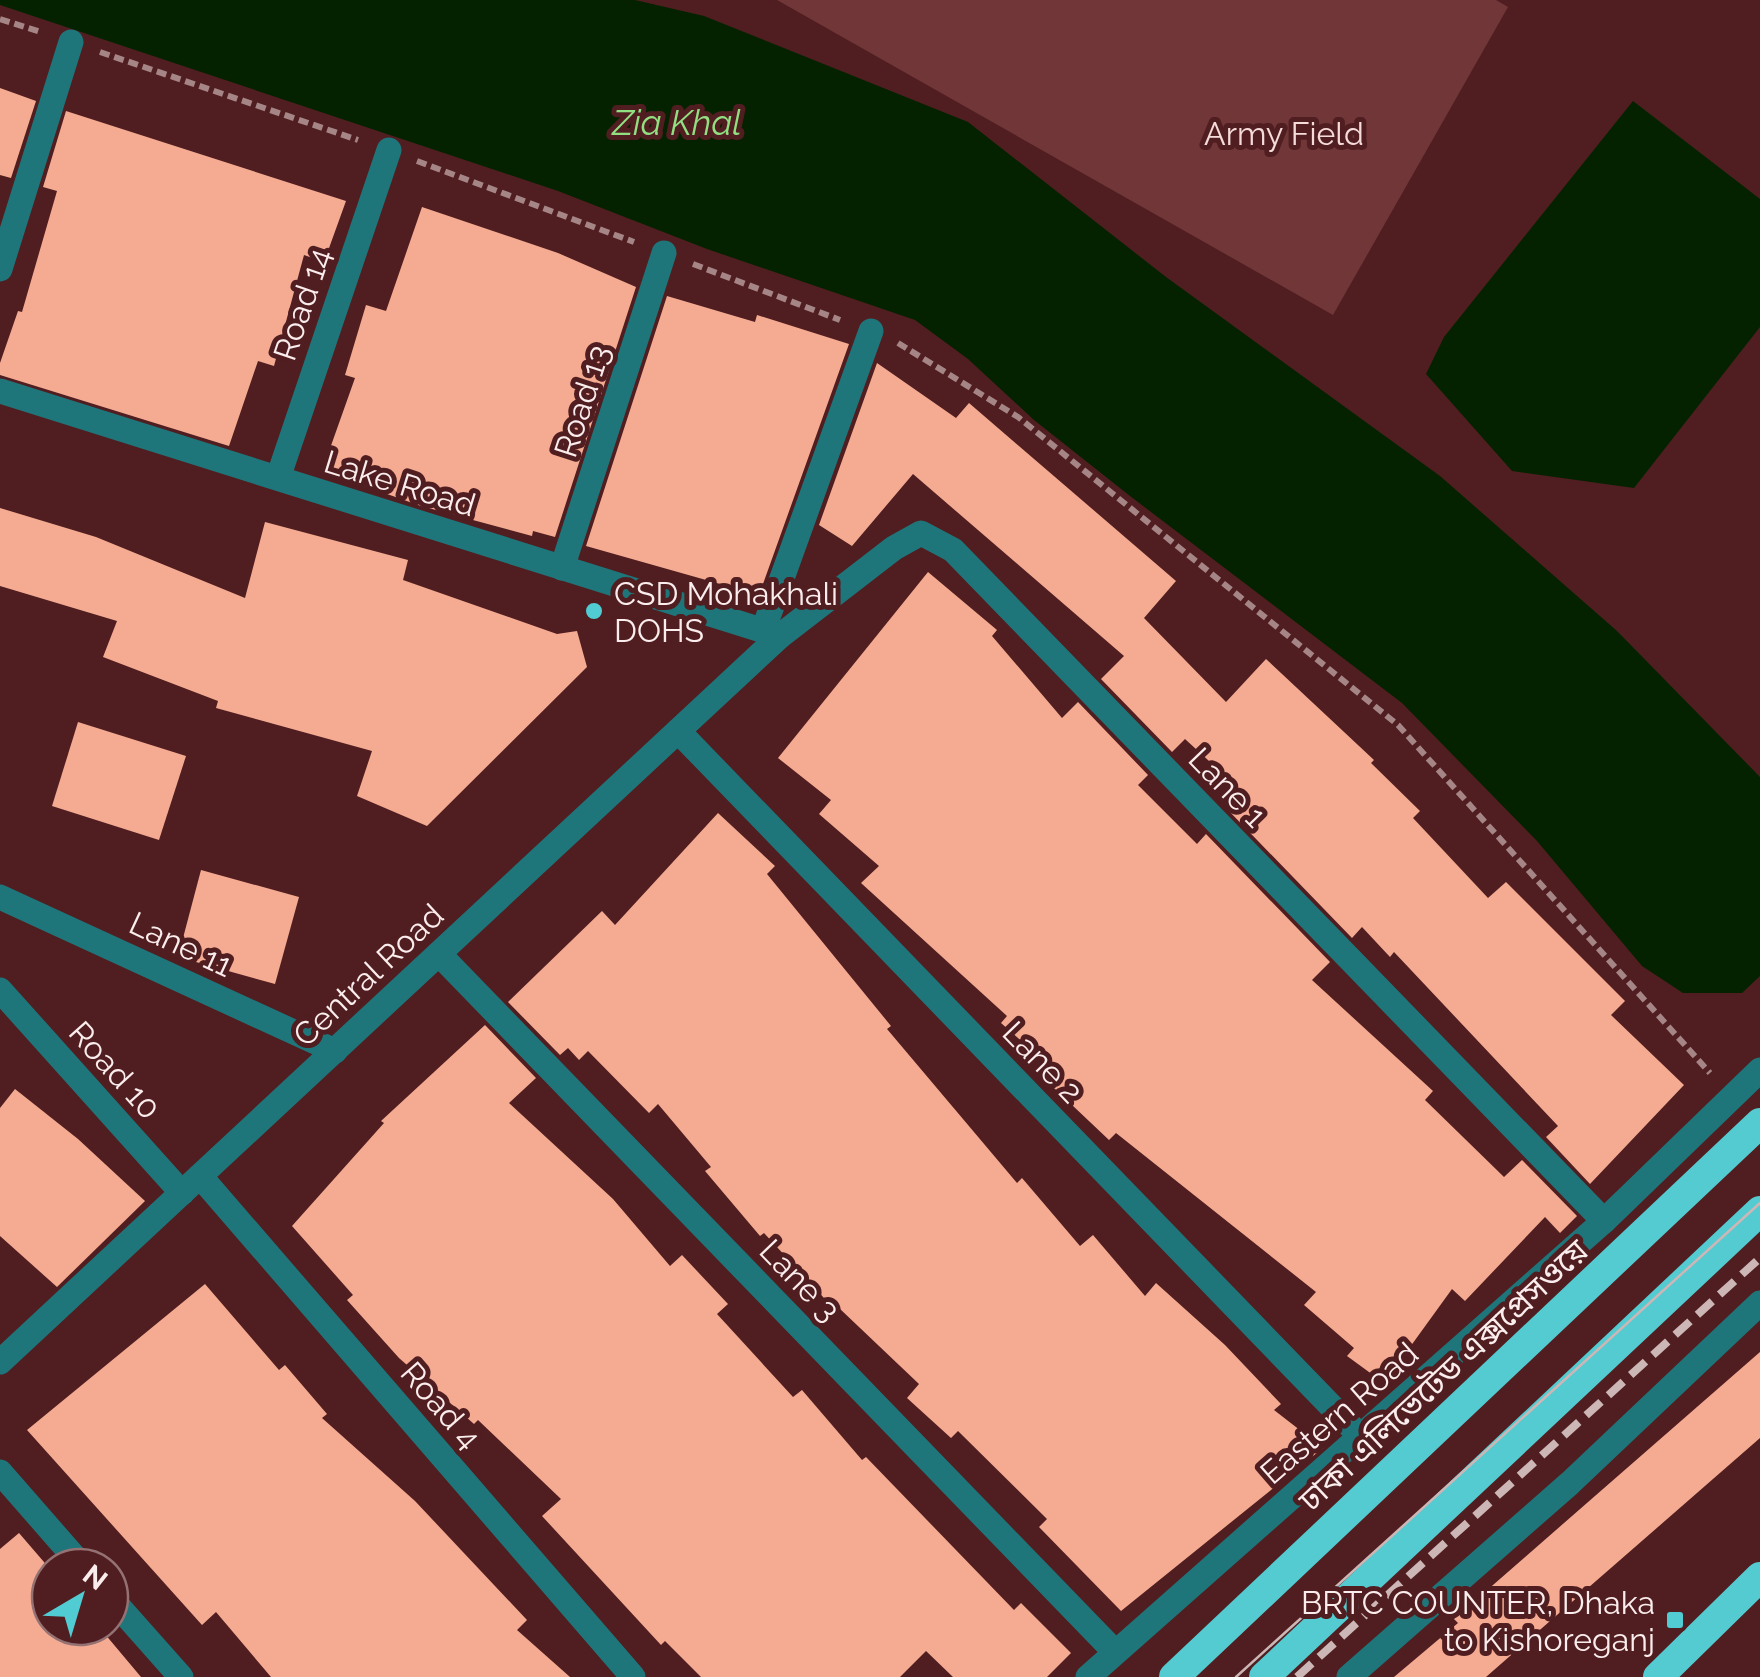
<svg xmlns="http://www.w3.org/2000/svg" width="1760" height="1677" font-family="Raleway,'Noto Sans Bengali',sans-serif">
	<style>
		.green { fill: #713637 }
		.water { fill: #042200 }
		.building { fill: #f5ab92 }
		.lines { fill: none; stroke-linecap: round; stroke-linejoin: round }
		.path { stroke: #a58586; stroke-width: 6; stroke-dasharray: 10 5; stroke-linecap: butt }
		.minor { stroke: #1e767b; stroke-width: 25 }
		.highway { stroke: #53cbd1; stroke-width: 30 }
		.tram { stroke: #cdb6b6; stroke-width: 2.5 }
		.rail { stroke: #cdb6b6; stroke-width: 8; stroke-dasharray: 20 10; stroke-linecap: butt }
		.poi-dot { fill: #51ccd3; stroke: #501e20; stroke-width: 4 }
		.labels { text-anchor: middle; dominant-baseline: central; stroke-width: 10; stroke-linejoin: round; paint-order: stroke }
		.park-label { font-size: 32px; fill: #f5dbda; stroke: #501e20 }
		.street-label { font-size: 32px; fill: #fbeded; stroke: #501e20 }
		.poi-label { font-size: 32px; fill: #fbeded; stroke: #501e20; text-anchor: start }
		.water-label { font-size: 35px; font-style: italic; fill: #92df82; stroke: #501e20 }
	</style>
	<rect width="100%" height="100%" fill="#501e20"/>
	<!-- green -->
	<polygon class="green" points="777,0 1496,0 1508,7 1333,315"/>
	<!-- water -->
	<g class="water">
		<polygon points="0,0 635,0 704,16 968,122 1166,277 1440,476 1617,631 1760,777 1760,976 1742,993 1683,993 1642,966 1537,841 1402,703 1130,496 1034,420 968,359 915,320 707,249 558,191 0,5"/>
		<polygon points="1633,101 1760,199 1760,327 1634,488 1512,471 1426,374 1444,337"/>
	</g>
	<!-- building -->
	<g class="building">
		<polygon points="0,88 36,101 11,178 0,175"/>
		<polygon points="66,111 346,201 324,262 304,255 274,366 258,361 229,446 0,375 0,363 18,311 22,312 57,191 43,187"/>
		<polygon points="422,207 558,253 636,287 555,537 533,531 532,536 421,506 322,471 355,378 345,375 366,305 386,311"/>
		<polygon points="667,296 755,322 757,315 849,344 759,595 586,546"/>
		<polygon points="877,363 956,418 969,403 1176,581 1144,618 1226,702 1266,659 1374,760 1371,763 1420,811 1413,818 1488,898 1506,882 1625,1001 1611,1015 1684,1085 1590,1184 1546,1137 1558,1126 1394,952 1390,957 1362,927 1352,938 1228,810 1244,793 1185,739 1172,752 1101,679 1124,656 913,474 852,546 819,525"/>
		<polygon points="0,508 96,537 245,598 265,522 408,560 403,580 557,634 577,631 587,667 427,826 357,796 372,751 216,708 218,701 103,657 117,621 0,586"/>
		<polygon points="928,572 997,630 992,636 1062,718 1078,702 1148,775 1138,785 1197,844 1206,834 1330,962 1312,980 1433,1091 1425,1100 1504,1177 1522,1160 1577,1216 1560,1233 1545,1217 1465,1301 1452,1289 1384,1383 1347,1356 1354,1348 1304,1305 1316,1292 1116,1133 1109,1140 1053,1087 1062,1077 1001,1023 1007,1016 861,883 879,866 819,814 831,800 778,758"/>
		<polygon points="78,722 186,756 159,840 52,806"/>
		<polygon points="718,813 775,866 767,874 891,1026 887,1029 1017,1183 1022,1178 1080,1246 1093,1235 1145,1296 1156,1283 1225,1345 1281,1404 1274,1410 1323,1448 1121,1611 1039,1527 1047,1519 958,1431 951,1438 907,1398 919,1384 839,1308 836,1311 764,1233 760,1236 705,1171 711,1167 658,1104 649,1113 588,1051 579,1060 568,1048 560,1055 508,1002 602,911 615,925"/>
		<polygon points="201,870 299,897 275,984 178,957"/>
		<polygon points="485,1025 536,1078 509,1103 613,1199 670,1266 682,1255 728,1304 717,1314 793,1397 802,1390 862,1460 866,1457 1014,1610 1021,1603 1071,1653 1047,1677 953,1677 926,1651 900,1677 701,1677 665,1641 661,1645 542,1516 561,1499 478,1420 474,1424 399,1358 347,1300 353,1295 292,1226 384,1123 381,1121"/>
		<polygon points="15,1089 78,1139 145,1201 57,1287 0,1236 0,1108"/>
		<polygon points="205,1284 279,1370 285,1365 327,1414 322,1418 415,1501 527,1620 517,1630 570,1677 271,1677 216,1612 202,1625 27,1430"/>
		<polygon points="1760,1352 1760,1438 1486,1677 1394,1677 1458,1623 1454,1619"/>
		<polygon points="19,1533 50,1569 50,1627 99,1627 141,1677 0,1677 0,1549"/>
	</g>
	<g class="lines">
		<!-- path -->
		<g class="path">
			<polyline points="0,19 41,32"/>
			<polyline points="100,52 358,140"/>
			<polyline points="417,161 634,242"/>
			<polyline points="693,264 840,320"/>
			<polyline points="898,343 1018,417 1398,725 1710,1073"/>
		</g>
		<!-- minor -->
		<g class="minor">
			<polyline points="0,269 71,42"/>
			<polyline points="0,391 780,636"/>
			<polyline points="278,478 389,150"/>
			<polyline points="562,568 664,253"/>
			<polyline points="763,631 871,331"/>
			<polyline points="678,731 1362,1438"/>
			<polyline points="0,897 335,1051"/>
			<polyline points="439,954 1115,1652"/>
			<polyline points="0,990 182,1193"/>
			<polyline points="200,1176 633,1677"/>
			<polyline points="0,1362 780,636 894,548 921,533 953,550 1604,1221"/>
			<polyline points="0,1472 83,1567"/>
			<polyline points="110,1597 181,1677"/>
			<polyline points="1088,1677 1604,1221 1760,1070"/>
			<polyline points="1349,1677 1570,1483 1760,1303"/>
		</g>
		<!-- highway -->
		<g class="highway">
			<polyline points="1174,1677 1760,1123"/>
			<polyline points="1264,1677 1760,1211"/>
			<polyline points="1658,1677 1760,1577"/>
		</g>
		<!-- tram -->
		<polyline class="tram" points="1236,1677 1760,1203"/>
		<!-- rail -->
		<polyline class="rail" points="1297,1677 1760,1258"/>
	</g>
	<!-- markers -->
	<g class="poi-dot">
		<circle cx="594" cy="611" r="10"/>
		<rect x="1665" y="1610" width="20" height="20" rx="5"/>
	</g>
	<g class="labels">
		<!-- park labels -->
		<g class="park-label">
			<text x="1284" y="133">Army Field</text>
		</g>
		<!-- street labels -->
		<g class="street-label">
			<text transform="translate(302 304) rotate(-71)">Road 14</text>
			<text transform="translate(582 401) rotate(-72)">Road 13</text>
			<text transform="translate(400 483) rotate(17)">Lake Road</text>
			<text transform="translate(1228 787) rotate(46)">Lane 1</text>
			<text transform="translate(181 944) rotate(25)">Lane 11</text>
			<text transform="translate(368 975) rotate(-43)">Central Road</text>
			<text transform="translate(1043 1062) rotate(46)">Lane 2</text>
			<text transform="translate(115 1070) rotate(48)">Road 10</text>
			<text transform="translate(800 1280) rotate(46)">Lane 3</text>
			<text transform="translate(1443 1375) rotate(-43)">ঢাকা এলিভেটেড এক্সপ্রেসওয়ে</text>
			<text transform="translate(441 1405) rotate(49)">Road 4</text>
			<text transform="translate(1339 1413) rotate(-41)">Eastern Road</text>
		</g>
		<!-- poi labels -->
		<g class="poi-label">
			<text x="614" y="593">CSD Mohakhali<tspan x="614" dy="37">DOHS</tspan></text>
			<text x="1655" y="1602" text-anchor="end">BRTC COUNTER, Dhaka<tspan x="1655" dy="37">to Kishoreganj</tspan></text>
		</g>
		<!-- water labels -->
		<g class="water-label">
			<text x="677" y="122">Zia Khal</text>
		</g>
	</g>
	<!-- north arrow -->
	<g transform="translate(80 1597) rotate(38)"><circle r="48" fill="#501e20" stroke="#947172" stroke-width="2.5"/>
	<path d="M0-8L18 38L0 25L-18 38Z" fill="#51ccd3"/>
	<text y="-15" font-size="28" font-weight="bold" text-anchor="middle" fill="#fbeded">N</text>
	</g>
</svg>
